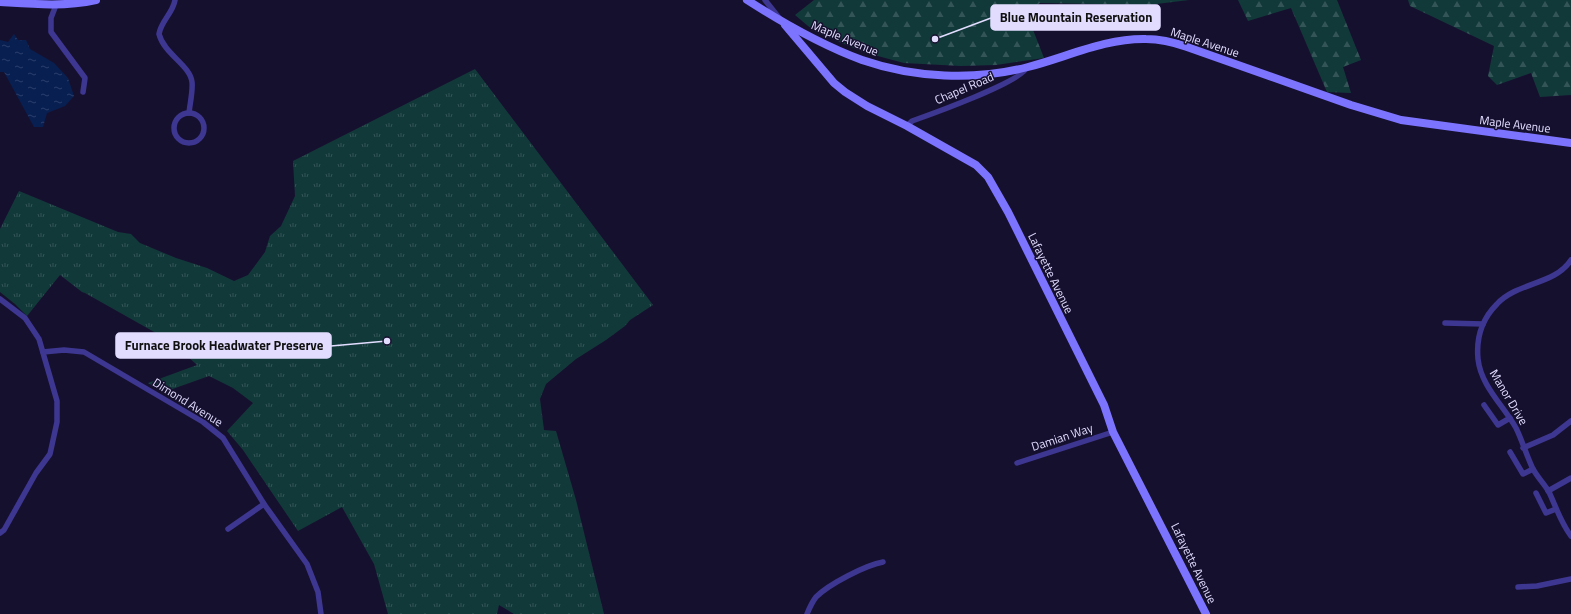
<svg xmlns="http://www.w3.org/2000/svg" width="1571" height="614" font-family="'Titillium Web',sans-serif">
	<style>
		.grass { fill: url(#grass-tufts) }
		.forest { fill: url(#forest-firs) }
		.water { fill: url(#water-ripples) }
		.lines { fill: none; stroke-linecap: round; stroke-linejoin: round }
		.street { stroke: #3e3791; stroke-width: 5.5 }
		.secondary { stroke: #7c74ff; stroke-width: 8 }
		.labels { text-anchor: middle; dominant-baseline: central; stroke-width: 3; stroke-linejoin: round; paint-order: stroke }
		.street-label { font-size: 12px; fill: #e2ddff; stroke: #16102f }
		.leader { fill: none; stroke: #e2ddff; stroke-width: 1.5 }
		.callout-dot { fill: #e2ddff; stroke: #16102f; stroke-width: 1.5 }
		.callout { fill: #e2ddff; stroke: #e2ddff; stroke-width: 1.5 }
		.callout-label { font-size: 13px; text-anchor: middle; font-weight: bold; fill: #111 }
	</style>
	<defs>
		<pattern id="grass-tufts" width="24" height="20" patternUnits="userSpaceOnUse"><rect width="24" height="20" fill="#123939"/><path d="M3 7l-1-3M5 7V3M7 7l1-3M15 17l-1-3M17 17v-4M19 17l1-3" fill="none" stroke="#345557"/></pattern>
		<pattern id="forest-firs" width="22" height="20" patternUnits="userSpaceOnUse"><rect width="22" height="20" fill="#123939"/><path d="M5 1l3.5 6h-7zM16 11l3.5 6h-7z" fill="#345557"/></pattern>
		<pattern id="water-ripples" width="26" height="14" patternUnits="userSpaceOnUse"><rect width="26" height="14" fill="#071f51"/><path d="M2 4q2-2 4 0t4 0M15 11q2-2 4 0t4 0" fill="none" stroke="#2b3f6b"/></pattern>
	</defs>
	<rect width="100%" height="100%" fill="#16102f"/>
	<!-- grass -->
	<polygon class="grass" points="475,69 653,305 630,320 625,326 606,340 576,359 546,384 540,399 544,430 556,431 576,500 604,614 514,614 499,605 497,614 388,614 374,564 342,507 298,531 243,450 227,431 253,403 233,388 209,376 164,392 148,383 197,365 172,342 85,293 82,292 60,275 27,316 15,304 0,292 0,229 19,191 118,232 131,234 140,243 176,258 207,268 234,281 248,275 265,252 270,236 281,226 295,196 293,161"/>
	<!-- forest -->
	<g class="forest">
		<polygon points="814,0 1189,0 1148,5 1040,3 1026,12 1044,58 996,65 961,66 904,63 863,52 814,31 795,15"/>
		<polygon points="1238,0 1337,0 1361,60 1343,67 1351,93 1327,92 1291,8 1248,21"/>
		<polygon points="1408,0 1571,0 1571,95 1540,97 1531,73 1497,85 1488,76 1494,46 1410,6"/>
	</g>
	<!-- water -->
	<polygon class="water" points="14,34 18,40 26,40 30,49 54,63 68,78 74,96 65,106 47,113 43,127 34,127 4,72 0,72 0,40 8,42"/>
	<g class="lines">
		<!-- street -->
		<g class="street">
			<path d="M175,0C173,13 161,21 159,34C164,54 190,65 192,82C193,91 190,103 189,113"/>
			<polyline points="765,0 780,19"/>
			<polyline points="56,5 51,18 51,32 85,78 83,92"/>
			<circle cx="189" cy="128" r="15"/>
			<path d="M907,126L912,121C929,115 1024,81 1027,67"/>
			<path d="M1571,260C1555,285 1517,282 1497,304C1482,319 1476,338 1478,359C1481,386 1503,405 1516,428C1522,440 1526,454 1532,467C1536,476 1544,483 1549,492C1556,507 1561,523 1571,536"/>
			<polyline points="0,299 25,318 39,339 57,401 57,422 50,454 36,473 4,530 0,533"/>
			<polyline points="1445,323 1483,324"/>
			<polyline points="43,352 64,350 84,352 203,422 223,438 264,504 307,564 318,592 321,614"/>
			<polyline points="1484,405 1498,425 1510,418"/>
			<polyline points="1523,448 1553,435 1571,421"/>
			<polyline points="1510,452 1523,474 1533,469"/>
			<polyline points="1017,463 1113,432"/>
			<polyline points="1548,491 1571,478"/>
			<polyline points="1536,493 1546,513 1556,509"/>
			<polyline points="228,529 264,504"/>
			<polyline points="1518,587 1537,586 1571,579"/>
			<path d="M807,614C809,609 813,601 816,597C829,584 866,565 883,562"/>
		</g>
		<!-- secondary -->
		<g class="secondary">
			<path d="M747,0C783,23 821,45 862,60C914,78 975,81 1028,67C1067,57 1106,38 1146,39C1160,39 1173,42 1187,47L1351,105L1401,120L1571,143"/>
			<path d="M0,2C32,4 64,7 96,0"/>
			<polyline points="785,25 834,83 845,92 867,106 907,126 976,165 988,177 1008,212 1104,405 1113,432 1206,614"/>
		</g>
	</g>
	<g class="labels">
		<!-- street labels -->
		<g class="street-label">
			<text transform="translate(845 38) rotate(23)">Maple Avenue</text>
			<text transform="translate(1205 42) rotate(18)">Maple Avenue</text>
			<text transform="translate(964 88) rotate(-23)">Chapel Road</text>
			<text transform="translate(1515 124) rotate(7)">Maple Avenue</text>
			<text transform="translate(1051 273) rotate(64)">Lafayette Avenue</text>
			<text transform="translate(1509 397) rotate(59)">Manor Drive</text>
			<text transform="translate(188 402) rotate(32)">Dimond Avenue</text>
			<text transform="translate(1062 437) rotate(-18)">Damian Way</text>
			<text transform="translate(1194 563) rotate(64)">Lafayette Avenue</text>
		</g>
	</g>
	<!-- callouts -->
	<path class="leader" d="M935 39L991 18M387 341L331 346"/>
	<g class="callout-dot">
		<circle cx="935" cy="39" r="4"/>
		<circle cx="387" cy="341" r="4"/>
	</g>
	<g class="callout">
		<rect x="991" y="5" width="169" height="25" rx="4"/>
		<rect x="116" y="333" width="215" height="25" rx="4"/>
	</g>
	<g class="callout-label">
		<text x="1076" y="22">Blue Mountain Reservation</text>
		<text x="224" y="350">Furnace Brook Headwater Preserve</text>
	</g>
</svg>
